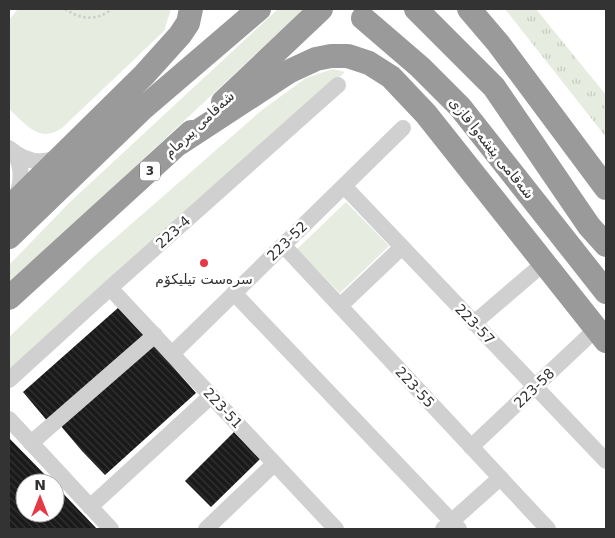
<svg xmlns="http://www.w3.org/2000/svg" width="615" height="538" font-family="'DejaVu Sans','Noto Sans Arabic',sans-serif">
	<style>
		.grass { fill: url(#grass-tufts) }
		.park { fill: #e6ecdf }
		.building { fill: url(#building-back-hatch) }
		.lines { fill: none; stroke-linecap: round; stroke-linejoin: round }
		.path { stroke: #cdcdcd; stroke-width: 2.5; stroke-dasharray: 2.5 2.5; stroke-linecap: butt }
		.minor { stroke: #d0d0d0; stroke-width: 16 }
		.highway { stroke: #9a9a9a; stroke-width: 24 }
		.poi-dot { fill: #e63946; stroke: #fff; stroke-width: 2 }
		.labels { text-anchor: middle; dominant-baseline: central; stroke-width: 5; stroke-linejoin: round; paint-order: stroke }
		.shield { fill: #fff; stroke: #707070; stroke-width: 1 }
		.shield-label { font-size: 12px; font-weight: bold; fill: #333 }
		.street-label { font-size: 14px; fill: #333; stroke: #fff }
		.poi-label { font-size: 14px; fill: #333; stroke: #fff }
	</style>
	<defs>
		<pattern id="grass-tufts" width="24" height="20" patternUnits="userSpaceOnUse" patternTransform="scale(1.25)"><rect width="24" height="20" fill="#e6ecdf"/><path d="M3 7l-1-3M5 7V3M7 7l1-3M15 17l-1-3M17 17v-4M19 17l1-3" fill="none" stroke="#c6cbc0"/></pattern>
		<pattern id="building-back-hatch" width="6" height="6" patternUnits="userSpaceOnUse" patternTransform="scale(1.25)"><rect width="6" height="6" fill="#1a1a1a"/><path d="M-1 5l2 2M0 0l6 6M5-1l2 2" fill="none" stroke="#333"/></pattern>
	</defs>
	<rect width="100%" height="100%" fill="#fff"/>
	<!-- grass -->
	<polygon class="grass" points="505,9 536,9 606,95 606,137"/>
	<!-- park -->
	<g class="park">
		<path d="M18,9H171L164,31L62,128C39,144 26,124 9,109V20Z"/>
		<polygon points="278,9 304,9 9,284 9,265 70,202"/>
		<polygon points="333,69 345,72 104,293 9,375 9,337 90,260 262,110 306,78"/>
		<polygon points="346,202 389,246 340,293 297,249"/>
	</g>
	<!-- building -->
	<g class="building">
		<polygon points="119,307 148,339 49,423 23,392"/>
		<polygon points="153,344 196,393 105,475 82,451 60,425"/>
		<polygon points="234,432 260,459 211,507 185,481"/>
		<polygon points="9,438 53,483 25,483 25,513 55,513 55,485 97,529 9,529"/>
	</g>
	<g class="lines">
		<!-- path -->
		<path class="path" d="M65,9C81,20 97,21 112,9"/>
		<!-- minor -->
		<g class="minor">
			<path d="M9,148C24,161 41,166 59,156"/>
			<path d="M13,152C24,166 22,186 14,201"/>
			<polyline points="344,186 606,461"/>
			<polyline points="283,245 548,529"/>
			<polyline points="110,288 336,529"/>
			<polyline points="234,293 459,529"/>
			<polyline points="340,306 402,247"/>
			<polyline points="474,323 544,263"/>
			<polyline points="172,354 403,128"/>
			<polyline points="9,380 110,288 338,85"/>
			<polyline points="9,419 111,529"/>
			<polyline points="31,443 155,335"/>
			<polyline points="471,447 596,329"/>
			<polyline points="90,507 211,396"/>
			<polyline points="206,529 274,464"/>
			<polyline points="443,529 500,478"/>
		</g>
		<!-- highway -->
		<g class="highway">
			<polyline points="416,9 494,87 589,226 606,245"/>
			<polyline points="469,9 498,43 606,188"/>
			<polyline points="363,18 420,67 460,107 606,292"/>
			<polyline points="223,102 321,9"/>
			<polyline points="180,143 290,71 316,59 331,56 348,56 369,63 391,77 426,114 606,341"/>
			<polyline points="9,208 144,75 180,35 188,23 191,9"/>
			<polyline points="9,237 141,110 259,9"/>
			<polyline points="9,298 191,132"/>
		</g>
	</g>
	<!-- markers -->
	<circle class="poi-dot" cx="204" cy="263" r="5"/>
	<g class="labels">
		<!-- shield labels -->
		<rect class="shield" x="140" y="161.5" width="20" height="19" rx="4"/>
		<g class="shield-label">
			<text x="150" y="171">3</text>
		</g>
		<!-- street labels -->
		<g class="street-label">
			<text transform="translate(199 124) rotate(-43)">شەقامی پیرمام</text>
			<text transform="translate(492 148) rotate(51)">شەقامی پێشەوا قازی</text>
			<text transform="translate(173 232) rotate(-42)">223-4</text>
			<text transform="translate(287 241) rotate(-44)">223-52</text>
			<text transform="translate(475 324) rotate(46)">223-57</text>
			<text transform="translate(415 387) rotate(47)">223-55</text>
			<text transform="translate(534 388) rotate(-44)">223-58</text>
			<text transform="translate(223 408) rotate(47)">223-51</text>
		</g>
		<!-- poi labels -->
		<g class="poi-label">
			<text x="204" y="279">سره‌ست تیلیکۆم</text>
		</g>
	</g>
	<!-- border -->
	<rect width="615" height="538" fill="none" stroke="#333333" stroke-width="20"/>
	<!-- north arrow -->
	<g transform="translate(40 498)"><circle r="24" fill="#ffffff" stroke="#adadad"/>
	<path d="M0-4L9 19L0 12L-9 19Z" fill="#e63946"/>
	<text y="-8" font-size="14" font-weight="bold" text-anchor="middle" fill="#333333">N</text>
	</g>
</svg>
